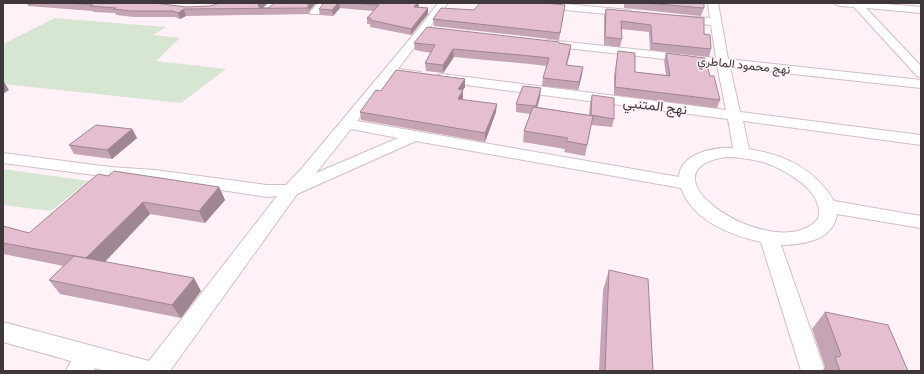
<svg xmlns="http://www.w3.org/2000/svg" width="924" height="374" font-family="'Fira Sans Condensed',Vazirmatn,sans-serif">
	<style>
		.green { fill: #d7e6d2 }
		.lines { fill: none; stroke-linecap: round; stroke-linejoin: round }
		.street-casing { stroke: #d2bec7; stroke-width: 2 }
		.street { fill: #fff; fill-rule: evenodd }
		.wall { fill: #c5a4b3 }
		.shaded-wall { fill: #a08692 }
		.building { fill: #e5bfd0; stroke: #a08692 }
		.labels { text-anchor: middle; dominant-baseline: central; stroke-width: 3; stroke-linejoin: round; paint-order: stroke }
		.far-street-label { font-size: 12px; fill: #3f373b; stroke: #fef1f7 }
		.street-label { font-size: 14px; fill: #3f373b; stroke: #fef1f7 }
	</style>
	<rect width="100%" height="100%" fill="#fef1f7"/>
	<!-- green -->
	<g class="green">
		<polygon points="55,18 166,27 153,35 180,38 156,61 226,69 181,103 3,84 3,44"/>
		<polygon points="3,169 89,181 51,211 3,205"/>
	</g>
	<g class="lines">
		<!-- street casing -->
		<g class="street-casing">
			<g id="street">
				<polygon points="318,3 329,3 319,14 311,14 310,12"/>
				<path d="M438,3H448L398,69L421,72L423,75L421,78L417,79L392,76L357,121L679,177C680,153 714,147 733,148L728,119L443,82L438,81L437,78L438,75L443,74L726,110L717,65L549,46L545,45L543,43L545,41L549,40L716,58L711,25L681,22L676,19L681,16L710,18L708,3H718L728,59L921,80V88L730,67L740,112L921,135V145L743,121L749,149C785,155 815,169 834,201L921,216V228L837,214C834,240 803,245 781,245L825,371H801L761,242C730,235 693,221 681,188L416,141L297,194L170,371H105L95,368L93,371H66L71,361L3,342V322L149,361L277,196L267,197L155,180L110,177L3,163V153L110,167L155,170L267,185H286L302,168L420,27ZM351,129L398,138L316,173ZM726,157C738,157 751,159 763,162C784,169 826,191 818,219C777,267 632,172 726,157Z"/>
				<polygon points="517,3 554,3 629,10 634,13 629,16 522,6"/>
				<polygon points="834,3 874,3 921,7 921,13 866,8 921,66 921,77 917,76 854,7 839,6"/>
			</g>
		</g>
		<!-- street -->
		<use href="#street" class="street"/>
	</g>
	<!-- wall -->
	<g class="wall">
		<polygon points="27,3 155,3 186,7 262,8 268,8 316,3 309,11 310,14 186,16 180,19 175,17 134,17 116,15 115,13 93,12 93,11 28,6"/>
		<polygon points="192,3 211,3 207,4"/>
		<polygon points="324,3 418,3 419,7 428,8 428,14 411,35 370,27 370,24 367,24 367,18 373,11 340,8 333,16 320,15 319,9"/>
		<polygon points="624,3 704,3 704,8 701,16 624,8"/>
		<polygon points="565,5 559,40 434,26 433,19 474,10"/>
		<polygon points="606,9 704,34 711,49 709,57 650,50 649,32 621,29 622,39 620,47 604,45 604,16"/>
		<polygon points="414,43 559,43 570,53 567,65 582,75 578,90 542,86 543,78 547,66 530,64 454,57 443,73 426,71 425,63 431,53 415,50"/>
		<polygon points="618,51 635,72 666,75 664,61 666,53 710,76 720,100 717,108 614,95 614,76"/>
		<polygon points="465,79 465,87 463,90 463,99 496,112 485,142 361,120 360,112 381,91"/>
		<polygon points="592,95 614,119 612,127 591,125 585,156 564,152 565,149 523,142 524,131 530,114 516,112 516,104 540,97 537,107 589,115 590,103"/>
		<polygon points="132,129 137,138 112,159 74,154 69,145"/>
		<polygon points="108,176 219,187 225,200 205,223 150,214 105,262 201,291 181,318 60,294 49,280 64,266 3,254 3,226 29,233"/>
		<polygon points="609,270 653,371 599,371 603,290"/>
		<polygon points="825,312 908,371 822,371 825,367 812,329"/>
	</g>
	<!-- shaded-wall -->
	<g class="shaded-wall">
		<polygon points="260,3 268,3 262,9 259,9 258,5"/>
		<polygon points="309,3 316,3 309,11 308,5"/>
		<polygon points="338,3 339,3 340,8 333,16 332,10"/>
		<polygon points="417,3 418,3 419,7 414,7"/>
		<polygon points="428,8 428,14 411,35 411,29"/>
		<polygon points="184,9 186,16 180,19 178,13"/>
		<polygon points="571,45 570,53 564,73"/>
		<polygon points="453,49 454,57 443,73 443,65"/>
		<polygon points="583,67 582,75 578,90 579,82"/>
		<polygon points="465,79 465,87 458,97 458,89"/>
		<polygon points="3,80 9,90 3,94"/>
		<polygon points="541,88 540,97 535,115 536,106"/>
		<polygon points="463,90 463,98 459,107 458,99"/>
		<polygon points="497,104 496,112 485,142 485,133"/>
		<polygon points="132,129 137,138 112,159 107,150"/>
		<polygon points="219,187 225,200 205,223 199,211"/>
		<polygon points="143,202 150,214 96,271 86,258"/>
		<polygon points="194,278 201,291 181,318 172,305"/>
	</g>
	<!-- building -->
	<g class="building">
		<polygon points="67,3 155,3 186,7 210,6 220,3 260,3 258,5 260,8 268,8 275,3 309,3 308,5 308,8 184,9 178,13 173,11 131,11 113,9 116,8 90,6 93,5"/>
		<polygon points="324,3 338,3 332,10 319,9"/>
		<polygon points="351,3 417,3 414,7 428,8 411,29 370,20 371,18 367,18 379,5"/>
		<polygon points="480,3 544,3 565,5 560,33 433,19 441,8 474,10"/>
		<polygon points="645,3 704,3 704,8"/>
		<polygon points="606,9 704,18 704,34 710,35 711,49 652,43 651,25 621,21 622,39 605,37"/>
		<polygon points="427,27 559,42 559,43 571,45 566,65 583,67 579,82 543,78 549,58 531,56 453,49 443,65 425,63 435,45 414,43"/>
		<polygon points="618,51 635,53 635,72 670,76 666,53 705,58 710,76 714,76 720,100 615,87 616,68"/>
		<polygon points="396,70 465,79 458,89 463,90 458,99 497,104 485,133 360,112 376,90 381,91"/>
		<polygon points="523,86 541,88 536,106 516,104"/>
		<polygon points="592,95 614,98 614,119 591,115"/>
		<polygon points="533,107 593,116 587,145 566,141 568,138 524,131"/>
		<polygon points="96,125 132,129 107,150 69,145"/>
		<polygon points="114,171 219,187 199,211 143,202 86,258 3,243 3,226 29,233 98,174 108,176"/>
		<polygon points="74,256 194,278 172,305 49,280"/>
		<polygon points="609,270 648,279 653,371 605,371"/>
		<polygon points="825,312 888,325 908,371 840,371 835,357 839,357 841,355"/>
	</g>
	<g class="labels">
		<!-- far-street labels -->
		<g class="far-street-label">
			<text transform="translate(744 65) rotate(6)">نهج محمود الماطري</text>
		</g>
		<!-- street labels -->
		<g class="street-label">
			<text transform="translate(655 106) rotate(7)">نهج المتنبي</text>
		</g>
	</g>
	<!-- border -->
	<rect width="924" height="374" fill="none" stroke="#3f373b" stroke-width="8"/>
</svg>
